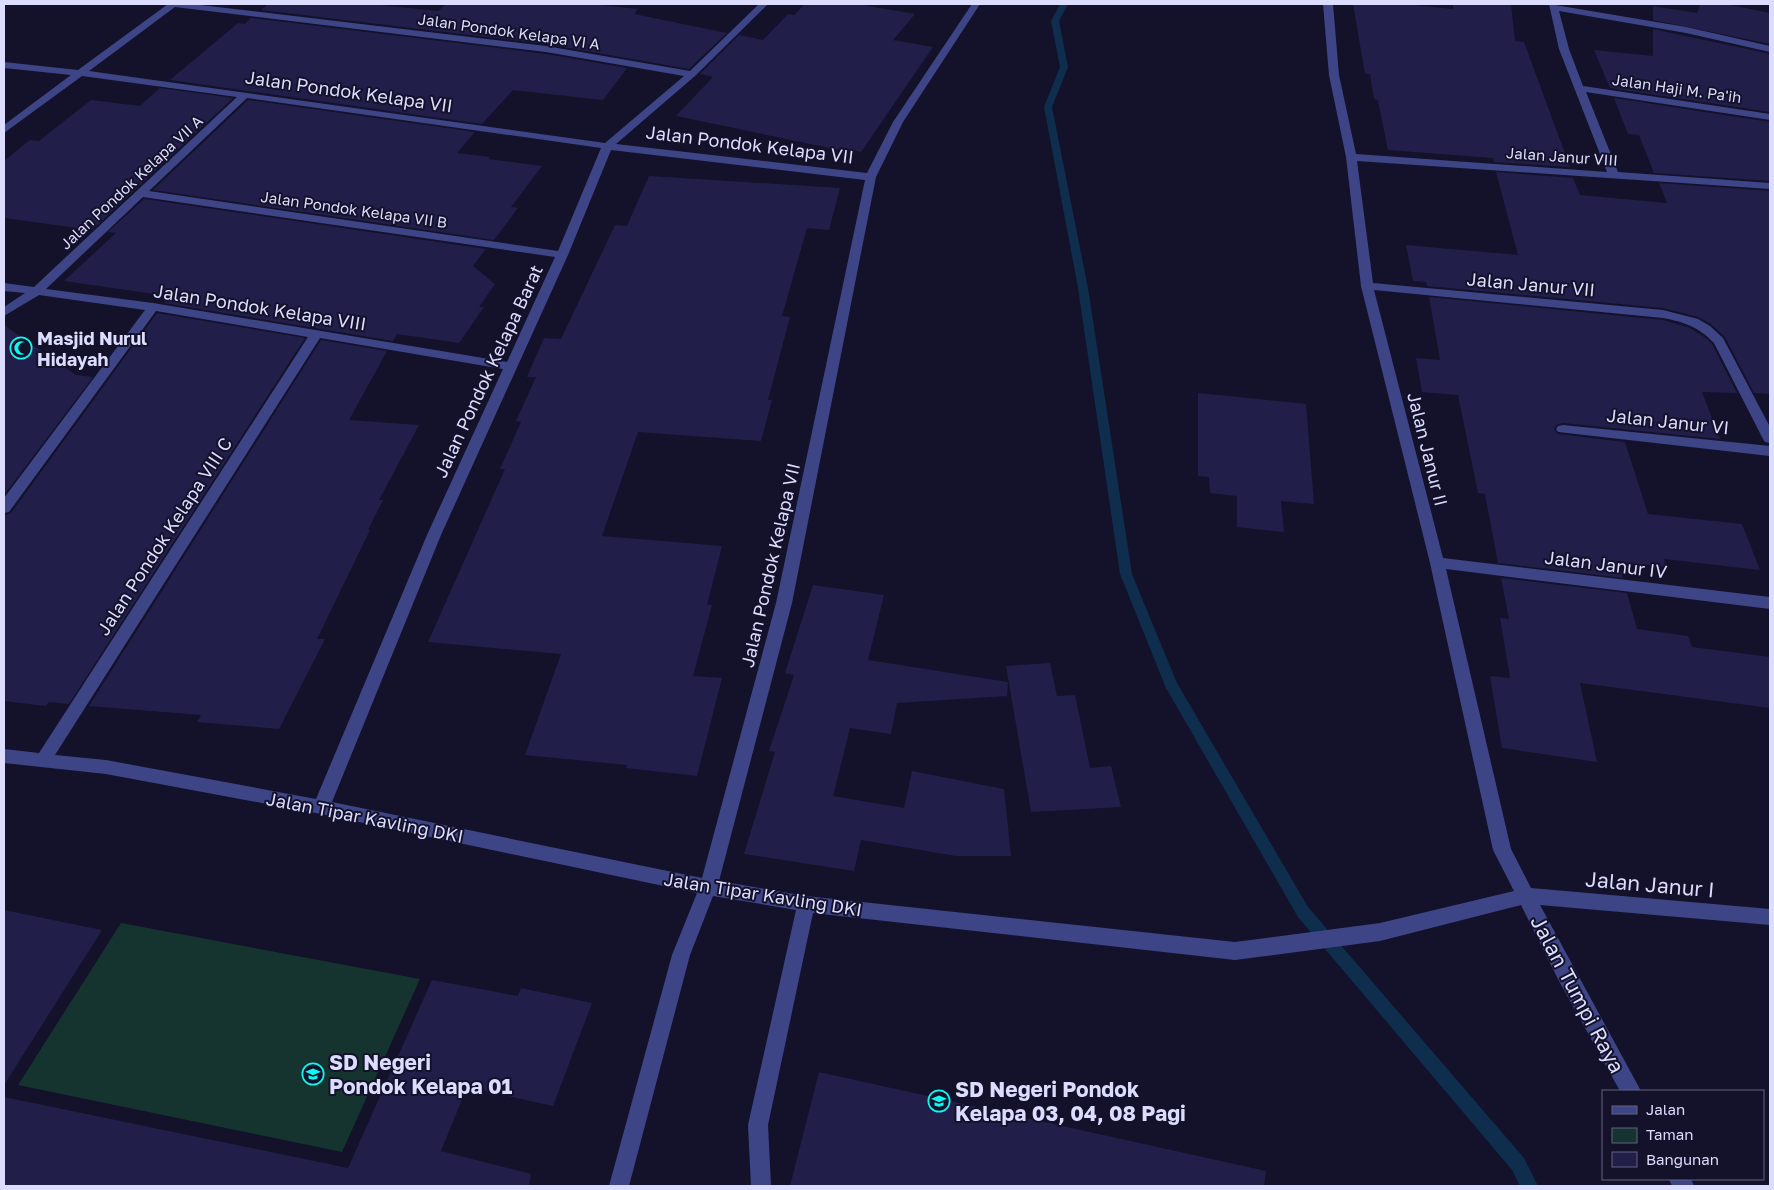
<svg xmlns="http://www.w3.org/2000/svg" width="1774" height="1190" font-family="'Golos Text',sans-serif">
	<style>
		.green { fill: #15342f }
		.lines { fill: none; stroke-linecap: round; stroke-linejoin: round }
		.stream { fill: #0f2d4c; fill-rule: evenodd }
		.building { fill: #211e4a }
		.minor { fill: #3e4587; fill-rule: evenodd }
		.labels { text-anchor: middle; dominant-baseline: central; stroke-width: 4; stroke-linejoin: round; paint-order: stroke }
		.far-street-label { font-size: 15px; fill: #dcdcfe; stroke: #13122a }
		.street-label { font-size: 18px; fill: #dcdcfe; stroke: #13122a }
		.poi-label { font-size: 18px; font-weight: bold; fill: #dcdcfe; stroke: #13122a; text-anchor: start }
		.near-street-label { font-size: 21px; fill: #dcdcfe; stroke: #13122a }
		.near-poi-label { font-size: 21px; font-weight: bold; fill: #dcdcfe; stroke: #13122a; text-anchor: start }
	</style>
	<rect width="100%" height="100%" fill="#13122a"/>
	<!-- green -->
	<polygon class="green" points="121,923 420,979 342,1152 18,1085"/>
	<g class="lines">
		<!-- stream -->
		<polygon class="stream" points="1060,4 1068,4 1059,21 1068,67 1052,107 1088,288 1132,574 1177,683 1308,907 1524,1158 1538,1186 1520,1186 1512,1170 1298,917 1166,688 1120,574 1078,288 1044,107 1060,67 1051,21"/>
	</g>
	<!-- building -->
	<g class="building">
		<polygon points="268,4 371,4 438,11 446,4 591,4 638,9 634,14 727,33 689,69 546,44 261,10"/>
		<polygon points="805,4 857,4 915,14 893,40 933,47 861,152 850,149 849,152 676,116 713,77 700,74 739,35 763,40 788,14 794,15"/>
		<polygon points="1353,4 1405,4 1453,9 1453,4 1511,4 1515,41 1524,42 1570,167 1494,162 1493,158 1388,150 1378,100 1374,99 1370,74 1365,74"/>
		<polygon points="1700,4 1726,4 1770,13 1770,44 1653,20 1653,6 1697,13"/>
		<polygon points="251,18 546,54 627,68 603,100 513,90 482,124 170,80 238,23 245,24"/>
		<polygon points="1653,29 1770,54 1770,112 1610,88 1594,50 1653,56"/>
		<polygon points="160,88 233,98 92,230 4,218 4,161 30,140 39,141 91,100 140,106"/>
		<polygon points="1614,98 1770,122 1770,181 1654,173 1639,135 1628,134"/>
		<polygon points="248,100 475,132 457,153 490,157 488,159 542,166 511,207 518,208 494,240 153,190"/>
		<polygon points="1496,172 1573,178 1580,195 1667,203 1659,183 1770,191 1770,394 1754,393 1725,337 1711,324 1698,317 1663,308 1427,286 1426,282 1413,281 1406,245 1518,255"/>
		<polygon points="649,176 840,188 829,230 807,228 782,316 790,317 768,400 772,400 761,441 638,432 602,536 722,546 707,605 712,605 693,676 722,678 697,776 626,768 627,765 525,755 561,654 428,642 505,469 500,469 521,422 516,421 536,377 527,377 544,338 561,339 615,225 627,226"/>
		<polygon points="144,199 486,249 473,266 495,284 479,307 484,307 459,343 397,334 393,341 164,303 169,296 64,281 116,233 108,232"/>
		<polygon points="1429,297 1663,320 1690,328 1707,339 1712,344 1737,393 1702,392 1720,439 1563,423 1556,425 1554,430 1558,434 1625,442 1648,514 1742,524 1760,570 1664,559 1666,567 1619,562 1623,578 1498,563 1485,494 1478,493 1458,395 1422,392 1416,358 1440,360"/>
		<polygon points="157,313 305,338 69,704 49,702 46,706 4,701 4,515 11,513"/>
		<polygon points="4,325 76,375 93,377 4,495"/>
		<polygon points="321,340 387,351 349,420 419,425 379,500 383,500 368,530 370,530 317,639 325,639 279,729 197,722 201,715 89,706"/>
		<polygon points="1198,393 1306,404 1314,504 1281,501 1284,532 1237,527 1237,496 1210,493 1209,477 1198,476"/>
		<polygon points="1501,578 1627,593 1637,629 1688,636 1692,647 1770,657 1770,708 1580,683 1597,762 1502,748 1490,676 1510,678 1500,618 1509,619"/>
		<polygon points="813,585 884,595 868,660 1008,682 1007,696 897,703 891,734 850,728 833,796 904,808 912,771 1004,789 1011,856 956,856 861,840 854,871 744,854 775,752 769,751 794,675 785,673"/>
		<polygon points="1050,663 1057,696 1075,695 1090,768 1111,766 1121,807 1031,812 1006,666"/>
		<polygon points="4,910 102,930 4,1085"/>
		<polygon points="432,980 518,996 521,988 592,1003 553,1106 467,1087 441,1151 531,1174 529,1186 4,1186 4,1097 348,1168"/>
		<polygon points="819,1072 1266,1171 1264,1186 790,1186"/>
	</g>
	<g class="lines">
		<!-- minor -->
		<g class="minor">
			<path d="M168,4H192L546,46L690,71L759,4H768L695,76L616,144L867,173L893,122L972,4H980L903,122L876,177L792,603L719,881L806,896L1235,942L1380,923L1514,891L1493,850L1430,563L1361,286L1346,157L1329,75L1323,4H1333L1339,75L1356,154L1607,172L1559,49L1549,4L1686,27L1770,46V52L1686,33L1559,11L1569,49L1583,86L1770,114V120L1586,92L1618,172L1770,183V189L1357,161L1373,283L1663,310L1698,319L1710,326L1723,338L1770,427V443L1765,442L1763,439L1714,343C1699,327 1684,322 1663,318L1374,290L1443,558L1770,597V609L1446,569L1511,849L1531,888L1770,909V925L1540,905L1641,1091H1620L1559,981L1521,905L1380,941L1235,960L813,913L768,1125L771,1186H751L748,1125L796,910L713,896L690,955L629,1186H609L672,955L697,893L321,814L106,774L4,763V749L39,753L308,337L156,311L9,512L4,513V498L145,310L39,295L4,316V307L25,293L4,291V283L34,287L237,97L82,76L4,133V125L71,75L4,68V62L78,70ZM175,7L546,52L684,76L605,143L89,71ZM247,98L601,148L558,251L149,191ZM611,150L865,180L776,603L702,878L332,802L441,535L568,255ZM143,197L555,257L507,362L153,303L46,289ZM320,338L503,369L427,535L316,799L106,760L55,755Z"/>
			<polygon points="1563,425 1770,446 1770,456 1558,432 1556,429 1558,426"/>
			<polygon points="1669,1179 1691,1179 1694,1186 1672,1186"/>
		</g>
	</g>
	<!-- icons -->
	<defs>
		<g id="mosque-ring" transform="scale(1.125)"><circle r="9.5" fill="#13122a" stroke="#0df8f1" stroke-width="1.5"/><path d="M3.5-4.9A6 6 0 1 0 3.5 4.9A5 5 0 1 1 3.5-4.9Z" fill="#0df8f1"/></g>
		<g id="school-ring" transform="scale(1.125)"><circle r="9.5" fill="#13122a" stroke="#0df8f1" stroke-width="1.5"/><path d="M0-5L7-2L0 1L-7-2ZM-4 1L0 2.5L4 1V4Q0 6-4 4Z" fill="#0df8f1"/></g>
	</defs>
	<g fill-rule="evenodd">
		<use href="#mosque-ring" x="21" y="348"/>
		<use href="#school-ring" x="313" y="1074"/>
		<use href="#school-ring" x="939" y="1101"/>
	</g>
	<g class="labels">
		<!-- far-street labels -->
		<g class="far-street-label">
			<text transform="translate(509 31) rotate(8)">Jalan Pondok Kelapa VI A</text>
			<text transform="translate(1677 88) rotate(8)">Jalan Haji M. Pa'ih</text>
			<text transform="translate(1562 156) rotate(4)">Jalan Janur VIII</text>
			<text transform="translate(131 182) rotate(-43)">Jalan Pondok Kelapa VII A</text>
			<text transform="translate(354 209) rotate(8)">Jalan Pondok Kelapa VII B</text>
		</g>
		<!-- street labels -->
		<g class="street-label">
			<text transform="translate(349 91) rotate(8)">Jalan Pondok Kelapa VII</text>
			<text transform="translate(750 144) rotate(7)">Jalan Pondok Kelapa VII</text>
			<text transform="translate(1531 284) rotate(5)">Jalan Janur VII</text>
			<text transform="translate(260 307) rotate(9)">Jalan Pondok Kelapa VIII</text>
			<text transform="translate(488 371) rotate(-65)">Jalan Pondok Kelapa Barat</text>
			<text transform="translate(1668 421) rotate(6)">Jalan Janur VI</text>
			<text transform="translate(1428 449) rotate(76)">Jalan Janur II</text>
			<text transform="translate(164 536) rotate(-57)">Jalan Pondok Kelapa VIII C</text>
			<text transform="translate(1606 564) rotate(7)">Jalan Janur IV</text>
			<text transform="translate(770 565) rotate(-77)">Jalan Pondok Kelapa VII</text>
			<text transform="translate(365 817) rotate(11)">Jalan Tipar Kavling DKI</text>
			<text transform="translate(763 894) rotate(9)">Jalan Tipar Kavling DKI</text>
		</g>
		<!-- poi labels -->
		<g class="poi-label">
			<text x="37" y="338">Masjid Nurul<tspan x="37" dy="21">Hidayah</tspan></text>
		</g>
		<!-- near-street labels -->
		<g class="near-street-label">
			<text transform="translate(1650 884) rotate(5)">Jalan Janur I</text>
			<text transform="translate(1578 994) rotate(62)">Jalan Tumpi Raya</text>
		</g>
		<!-- near-poi labels -->
		<g class="near-poi-label">
			<text x="329" y="1062">SD Negeri<tspan x="329" dy="24">Pondok Kelapa 01</tspan></text>
			<text x="955" y="1089">SD Negeri Pondok<tspan x="955" dy="24">Kelapa 03, 04, 08 Pagi</tspan></text>
		</g>
	</g>
	<!-- border -->
	<rect width="1774" height="1190" fill="none" stroke="#dcdcfe" stroke-width="10"/>
	<!-- legend -->
	<rect x="1602" y="1090" width="162" height="90" fill="#13122a" stroke="#63637f"/>
	<rect x="1612" y="1106" width="25" height="8" fill="#3e4587" stroke="#63637f"/>
	<text x="1646" y="1115" font-size="15" fill="#dcdcfe">Jalan</text>
	<rect x="1612" y="1128" width="25" height="15" fill="#15342f" stroke="#63637f"/>
	<text x="1646" y="1140" font-size="15" fill="#dcdcfe">Taman</text>
	<rect x="1612" y="1152" width="25" height="15" fill="#211e4a" stroke="#63637f"/>
	<text x="1646" y="1165" font-size="15" fill="#dcdcfe">Bangunan</text>
</svg>
